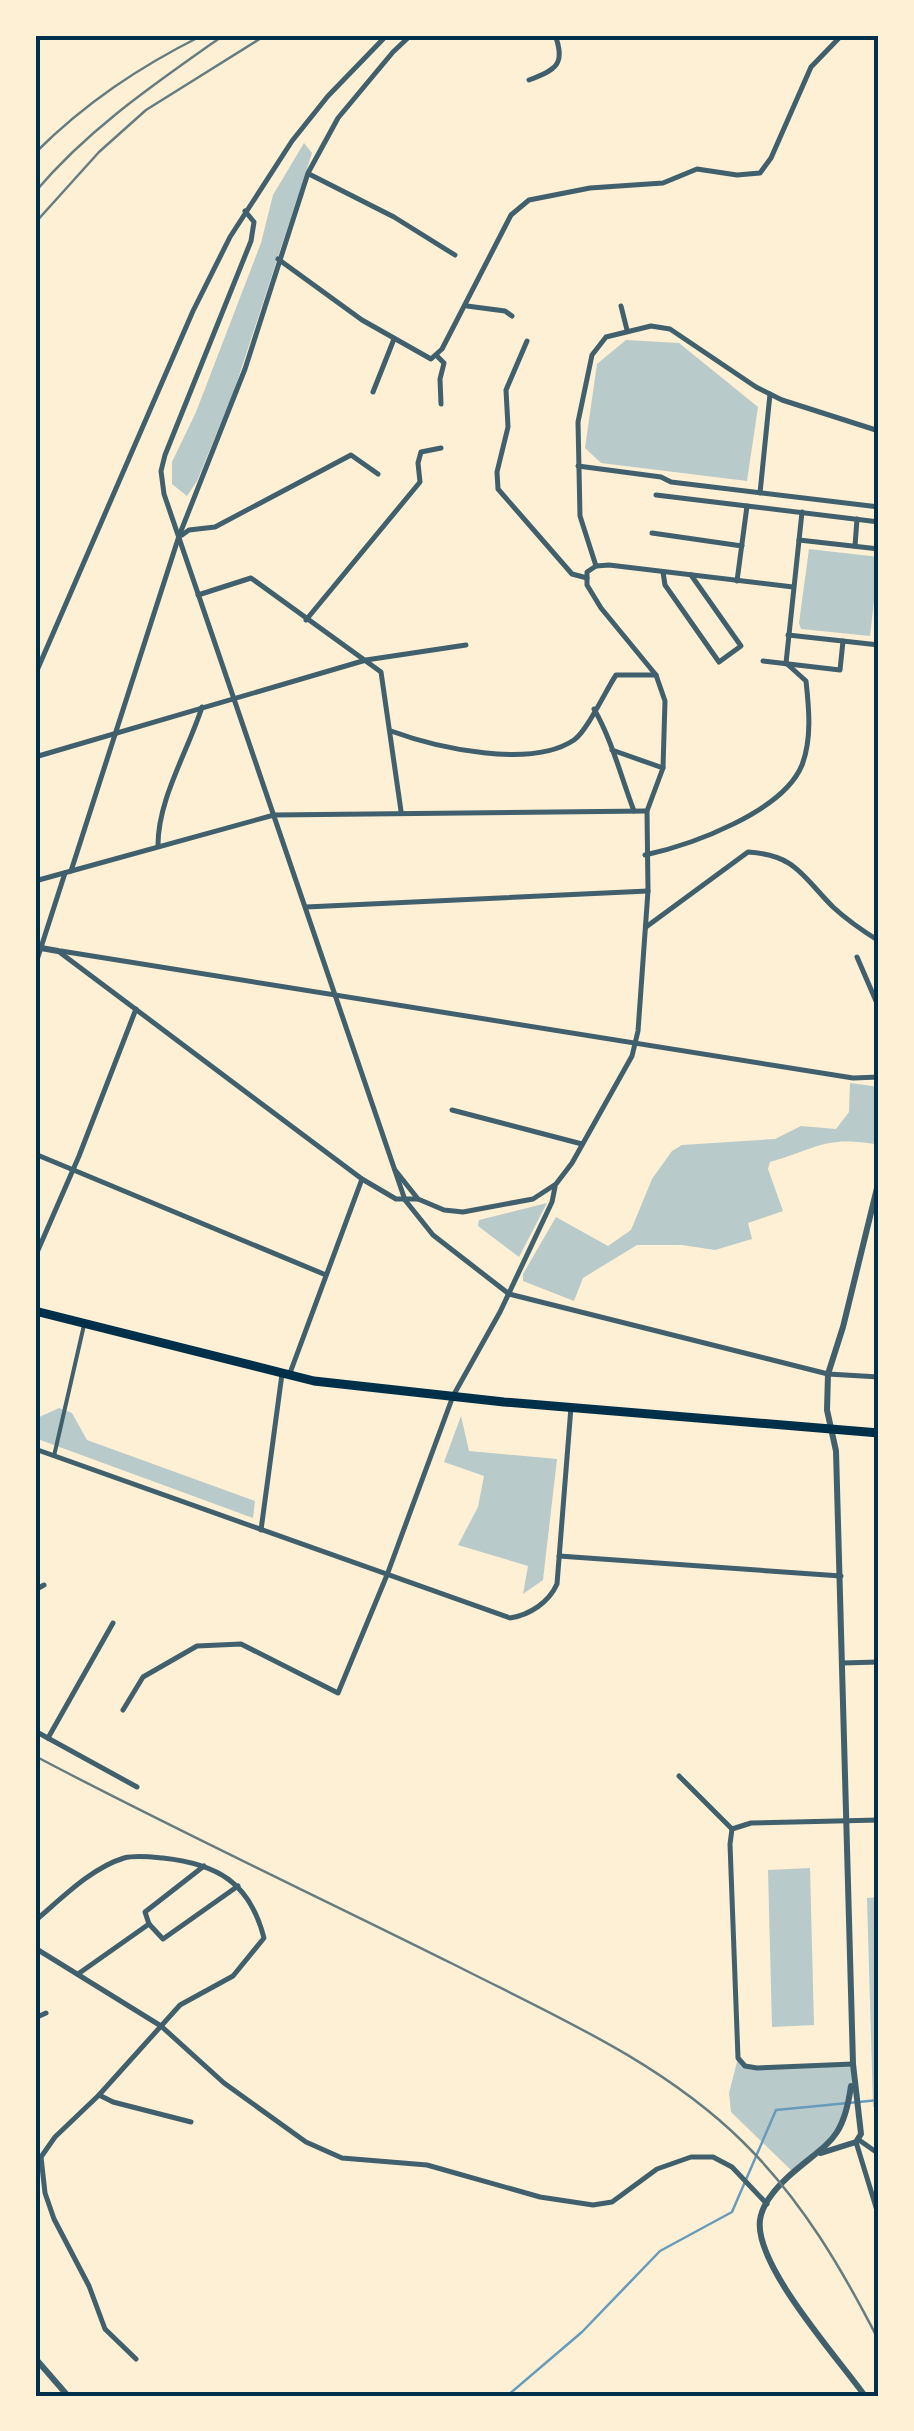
<svg xmlns="http://www.w3.org/2000/svg" width="914" height="2431" font-family="'Roboto Serif',serif">
	<style>
		.green { fill: #b9caca }
		.lines { fill: none; stroke-linecap: round; stroke-linejoin: round }
		.stream { stroke: #669bbc; stroke-width: 2.5 }
		.pedestrian { stroke: #3f606c; stroke-width: 4 }
		.minor { stroke: #3f606c; stroke-width: 5 }
		.tertiary { stroke: #3f606c; stroke-width: 6 }
		.trunk { stroke: #003049; stroke-width: 9 }
		.rail { stroke: #657d81; stroke-width: 2.5 }
		.neatline { fill: none; stroke: #003049; stroke-width: 4 }
	</style>
	<rect width="100%" height="100%" fill="#fdf0d5"/>
	<!-- green -->
	<g class="green">
		<polygon points="304,143 312,153 234,391 197,481 187,496 172,484 172,462 196,412 261,243 273,195"/>
		<polygon points="626,340 679,343 758,407 747,481 601,463 585,448 597,364"/>
		<polygon points="809,549 879,557 870,636 801,629 799,623"/>
		<path d="M850,1083L879,1087V1145C825,1135 817,1149 770,1162L768,1169L783,1211L748,1223L752,1239L715,1250L682,1245H637L583,1278L574,1301L523,1281V1274L556,1217L608,1246L631,1230L652,1179L672,1151L682,1145L775,1139L801,1126L836,1129L849,1112Z"/>
		<polygon points="547,1203 519,1257 478,1226 479,1220"/>
		<polygon points="59,1408 72,1413 87,1440 255,1501 253,1518 35,1438 35,1419"/>
		<polygon points="461,1416 469,1451 557,1459 543,1580 523,1594 528,1566 458,1545 478,1507 484,1476 444,1462"/>
		<polygon points="810,1868 814,2025 772,2027 768,1870"/>
		<polygon points="879,1897 879,2108 873,2107 867,1898"/>
		<polygon points="738,2058 745,2066 853,2064 851,2090 837,2134 794,2173 731,2112 729,2093"/>
	</g>
	<g class="lines">
		<!-- stream -->
		<polyline class="stream" points="507,2396 582,2332 660,2251 732,2212 776,2110 879,2100"/>
		<!-- pedestrian -->
		<polyline class="pedestrian" points="54,1456 84,1325"/>
		<!-- minor -->
		<g class="minor">
			<path d="M529,80C556,70 566,64 555,35"/>
			<polyline points="309,174 394,217 455,255"/>
			<polyline points="245,211 254,222 251,241 165,455 161,471 164,494 405,1200 433,1235 509,1294 828,1374 879,1377"/>
			<polyline points="278,259 362,320 431,359 442,349 511,215 529,200 590,188 663,183 697,169 737,175 760,173 771,158 811,67 842,35"/>
			<polyline points="467,306 505,311 512,316"/>
			<polyline points="621,306 627,330"/>
			<polyline points="527,341 506,390 508,427 497,472 498,489 572,574 587,578"/>
			<polyline points="437,356 444,363 440,379 441,404"/>
			<polyline points="373,392 394,339"/>
			<polyline points="578,466 661,477 671,482 879,507"/>
			<polyline points="760,493 770,394"/>
			<polyline points="656,495 879,522"/>
			<polyline points="652,533 742,546"/>
			<polyline points="182,535 189,530 215,527 351,455 378,474"/>
			<polyline points="799,540 879,549"/>
			<polyline points="855,546 857,519"/>
			<polyline points="596,566 580,516 578,422 592,355 606,337 651,326 670,329 756,387 782,400 879,431"/>
			<polyline points="663,572 665,585 719,662 741,646 691,575"/>
			<polyline points="737,581 747,506"/>
			<polyline points="198,595 251,578 381,672 401,811"/>
			<polyline points="306,620 420,482 418,463 421,452 441,448"/>
			<polyline points="788,635 879,645"/>
			<polyline points="763,661 840,670 843,641"/>
			<polyline points="786,663 802,512"/>
			<polyline points="35,675 193,311 230,237 292,141 328,96 387,35"/>
			<path d="M594,709C612,740 621,777 634,811"/>
			<path d="M391,731C437,748 531,769 574,740C587,731 606,690 616,675H656"/>
			<polyline points="612,750 663,768"/>
			<polyline points="35,757 366,660 466,645"/>
			<path d="M158,845C158,799 188,751 202,707"/>
			<path d="M645,855C691,845 783,812 802,765C812,739 809,708 806,681L786,663"/>
			<polyline points="71,871 179,536 245,369 308,173 338,118 393,52 411,35"/>
			<polyline points="35,881 274,815 647,811"/>
			<polyline points="306,907 648,891"/>
			<path d="M646,927L748,852C796,855 802,876 833,907C847,920 863,931 879,941"/>
			<polyline points="58,951 362,1179 396,1199 418,1199 444,1210 463,1212 533,1199 556,1184 572,1163 632,1056 638,1031 648,891 647,811 663,768 665,701 656,675 601,608 587,585 587,572 596,566 609,565 793,587"/>
			<polyline points="61,951 853,1078 879,1077"/>
			<polyline points="857,957 879,1008"/>
			<polyline points="35,966 65,873"/>
			<polyline points="452,1110 582,1144"/>
			<polyline points="35,1154 326,1275"/>
			<polyline points="395,1170 418,1199"/>
			<polyline points="35,1257 79,1156 136,1009"/>
			<polyline points="290,1373 362,1179"/>
			<path d="M35,1449L510,1618C530,1615 549,1602 557,1584L571,1407"/>
			<polyline points="261,1530 282,1374"/>
			<polyline points="559,1556 841,1576"/>
			<polyline points="35,1590 44,1585"/>
			<polyline points="842,1663 879,1662"/>
			<polyline points="123,1710 143,1677 197,1646 241,1644 338,1693 387,1575 453,1396 500,1312 552,1202 555,1187"/>
			<polyline points="35,1731 137,1787"/>
			<polyline points="48,1738 113,1623"/>
			<polyline points="679,1776 732,1829"/>
			<path d="M35,1921C61,1899 91,1868 124,1858C136,1855 152,1857 163,1858C218,1864 250,1883 264,1938L233,1976L180,2005L99,2095L55,2137L41,2157L45,2193L54,2219L89,2286L105,2329L136,2359"/>
			<polyline points="149,1924 163,1939 238,1886"/>
			<polyline points="149,1924 145,1912 204,1866"/>
			<polyline points="35,1948 161,2026 224,2083 306,2142 342,2158 427,2165 540,2197 593,2205 612,2202 657,2169 691,2157 713,2157 732,2167 767,2204"/>
			<polyline points="78,1974 149,1924"/>
			<polyline points="35,2018 46,2013"/>
			<polyline points="853,2064 757,2068 745,2066 738,2058 730,1844 732,1829 751,1823 879,1820"/>
			<polyline points="99,2095 113,2102 191,2122"/>
			<polyline points="859,2140 879,2154"/>
			<polyline points="856,2142 879,2217"/>
		</g>
		<!-- tertiary -->
		<g class="tertiary">
			<polyline points="41,948 58,951"/>
			<path d="M851,2086C843,2143 827,2142 789,2176C777,2187 762,2204 760,2220C754,2265 838,2358 865,2396"/>
			<polyline points="821,2153 856,2142 861,2134 853,2064 836,1451 827,1410 828,1374 843,1327 879,1180"/>
			<polyline points="35,2358 68,2396"/>
		</g>
		<!-- trunk -->
		<polyline class="trunk" points="35,1311 314,1381 504,1402 879,1433"/>
		<!-- rail -->
		<g class="rail">
			<path d="M35,153C85,103 139,67 203,35"/>
			<path d="M35,192C89,128 156,83 224,35"/>
			<polyline points="35,223 99,152 146,110 266,35"/>
			<path d="M35,1756C173,1829 315,1895 455,1965C555,2016 662,2062 743,2142C802,2200 842,2269 879,2341"/>
		</g>
	</g>
	<!-- border -->
	<rect width="914" height="2431" fill="none" stroke="#fdf0d5" stroke-width="75"/>
	<rect x="38" y="38" width="838" height="2356" class="neatline"/>
</svg>
